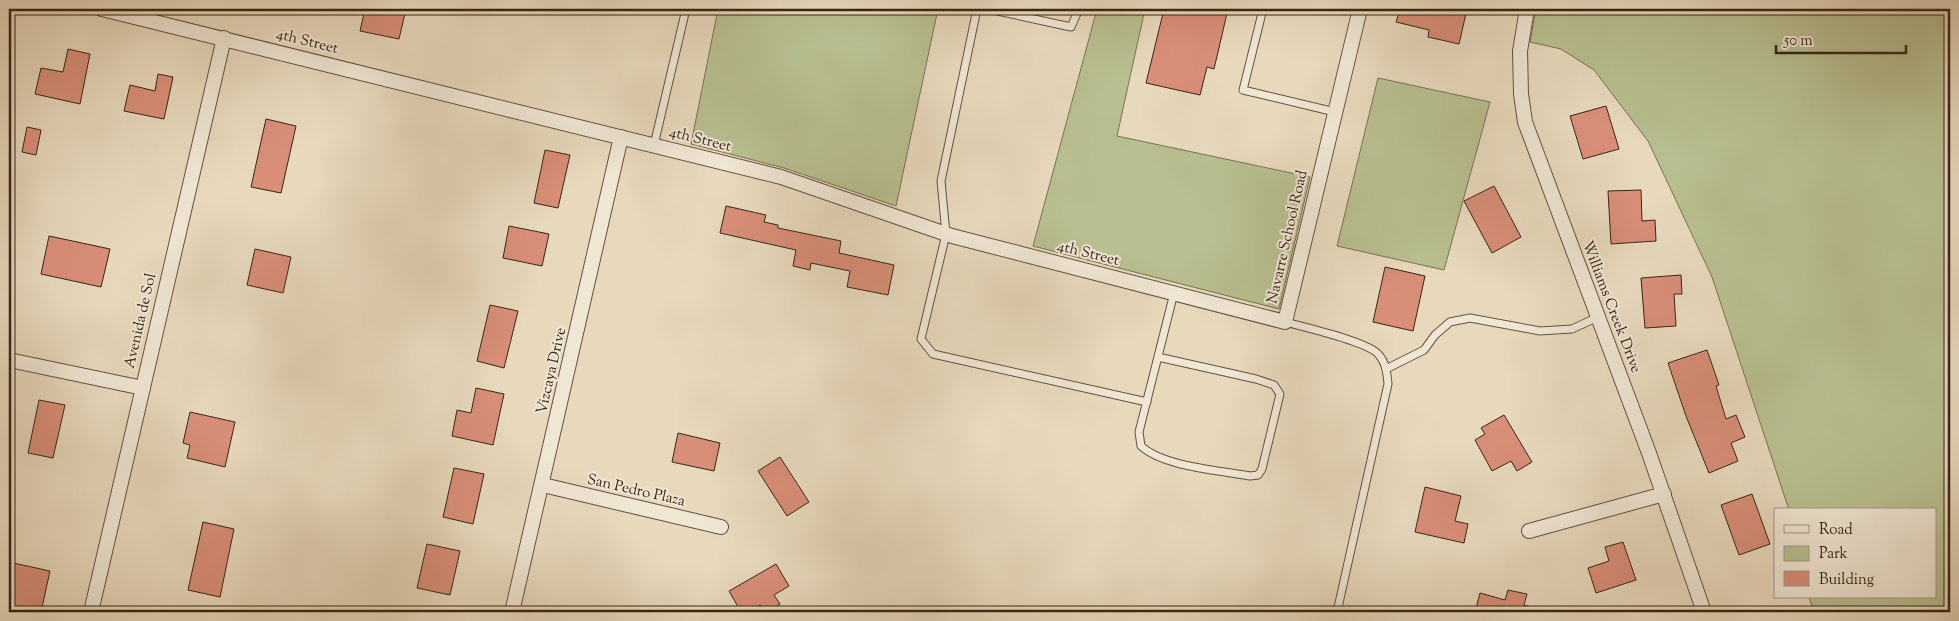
<svg xmlns="http://www.w3.org/2000/svg" width="1959" height="621" font-family="'Sorts Mill Goudy',serif">
	<style>
		.green { fill: #b8bf90; stroke: #787254 }
		.building { fill: #d98e78; stroke: #372617 }
		.lines { fill: none; stroke-linecap: round; stroke-linejoin: round }
		.lane-casing { stroke: #635340; stroke-width: 9 }
		.street-casing { stroke: #635340; stroke-width: 16 }
		.lane { stroke: #f0e6d4; stroke-width: 7 }
		.street { stroke: #f0e6d4; stroke-width: 14 }
		.labels { text-anchor: middle; dominant-baseline: central; stroke-width: 4; stroke-linejoin: round; paint-order: stroke }
		.street-label { font-size: 15px; fill: #372617; stroke: #f0e6d4 }
	</style>
	<rect width="100%" height="100%" fill="#e8d9bd"/>
	<filter id="stains"><feTurbulence type="fractalNoise" baseFrequency=".004" numOctaves="4"/><feColorMatrix values="0 0 0 0 .2 0 0 0 0 .09 0 0 0 0 .02 0 0 0 .5 -.17"/></filter>
	<radialGradient id="worn" r=".72"><stop offset=".6" stop-color="#630" stop-opacity="0"/><stop offset="1" stop-color="#630" stop-opacity=".3"/></radialGradient>
	<!-- green -->
	<g class="green">
		<polygon points="718,9 938,9 896,206 784,168 691,144"/>
		<polygon points="1097,9 1145,9 1117,136 1310,177 1279,309 1033,246"/>
		<polygon points="1536,9 1950,9 1950,612 1814,612 1809,597 1935,597 1935,510 1789,510 1712,277 1648,141 1594,70 1561,49 1530,42"/>
		<polygon points="1378,78 1490,102 1444,270 1337,246"/>
	</g>
	<!-- building -->
	<g class="building">
		<polygon points="365,9 406,9 399,39 360,31"/>
		<polygon points="1164,9 1228,9 1214,69 1207,67 1200,95 1146,83"/>
		<polygon points="1400,9 1467,9 1459,44 1428,37 1429,30 1396,22"/>
		<polygon points="68,49 90,54 80,104 35,94 41,68 63,72"/>
		<polygon points="158,74 173,77 164,119 124,111 130,85 155,91"/>
		<polygon points="1606,106 1619,149 1583,159 1570,116"/>
		<polygon points="266,119 296,126 281,193 251,187"/>
		<polygon points="27,127 41,130 36,155 22,152"/>
		<polygon points="545,150 570,155 558,208 534,203"/>
		<polygon points="1494,186 1521,237 1492,253 1464,201"/>
		<polygon points="1641,190 1642,221 1655,220 1656,241 1611,244 1608,191"/>
		<polygon points="726,206 766,215 764,222 778,225 778,228 841,241 839,253 894,265 888,295 847,287 850,271 811,263 810,270 793,266 796,250 720,233"/>
		<polygon points="509,226 549,234 542,266 503,258"/>
		<polygon points="49,236 110,249 101,287 41,274"/>
		<polygon points="255,249 291,257 283,293 247,285"/>
		<polygon points="1385,267 1425,276 1413,331 1373,322"/>
		<polygon points="1681,275 1682,294 1674,294 1676,326 1645,328 1641,278"/>
		<polygon points="490,305 518,311 504,368 477,361"/>
		<polygon points="1707,350 1719,385 1716,386 1726,419 1736,415 1745,437 1731,443 1738,461 1709,473 1686,416 1668,363"/>
		<polygon points="476,388 504,394 493,445 452,436 457,410 471,413"/>
		<polygon points="39,400 65,405 53,458 28,453"/>
		<polygon points="190,412 235,422 225,467 187,458 190,445 183,443"/>
		<polygon points="1504,415 1532,462 1517,471 1511,461 1492,471 1475,440 1485,434 1481,428"/>
		<polygon points="678,433 720,443 714,471 672,462"/>
		<polygon points="780,457 809,502 787,516 758,471"/>
		<polygon points="454,468 484,474 473,524 443,517"/>
		<polygon points="1425,487 1461,496 1455,521 1468,524 1464,543 1415,532"/>
		<polygon points="1752,494 1770,544 1739,555 1721,505"/>
		<polygon points="203,522 234,529 220,597 188,590"/>
		<polygon points="1623,542 1636,580 1596,593 1588,568 1609,561 1605,547"/>
		<polygon points="427,544 460,551 450,595 417,588"/>
		<polygon points="13,563 50,571 41,612 9,605 9,581"/>
		<polygon points="776,564 789,586 774,595 780,604 767,612 764,612 760,605 749,612 741,612 729,591"/>
		<polygon points="1508,590 1527,594 1524,605 1534,608 1534,612 1475,612 1480,593 1505,600"/>
	</g>
	<g class="lines">
		<!-- lane casing -->
		<g class="lane-casing">
			<g id="lane">
				<polyline points="977,9 941,181 946,234 921,339 933,354 1147,402"/>
				<polyline points="988,9 1071,27 1079,9"/>
				<polyline points="1263,9 1243,90 1335,112"/>
				<polyline points="654,145 686,9"/>
				<path d="M1285,322C1303,327 1370,342 1379,355C1386,363 1387,373 1388,384L1337,612"/>
				<path d="M1158,357L1256,379L1274,385L1280,394L1262,469L1258,475L1250,476C1219,470 1164,467 1141,446L1139,432L1174,293"/>
				<polyline points="1386,369 1424,350 1435,335 1450,322 1470,318 1540,331 1572,329 1598,317"/>
			</g>
		</g>
		<!-- street casing -->
		<g class="street-casing">
			<g id="street">
				<polyline points="102,9 781,177 952,236 1285,322 1360,9"/>
				<polyline points="1527,9 1520,51 1521,94 1525,122 1649,453 1704,612"/>
				<polyline points="9,360 143,388"/>
				<polyline points="543,485 721,527"/>
				<polyline points="1529,531 1664,494"/>
				<polyline points="91,612 224,38"/>
				<polyline points="512,612 621,137"/>
			</g>
		</g>
		<!-- lane -->
		<use href="#lane" class="lane"/>
		<!-- street -->
		<use href="#street" class="street"/>
	</g>
	<g class="labels">
		<!-- street labels -->
		<g class="street-label">
			<text transform="translate(307 42) rotate(14)">4th Street</text>
			<text transform="translate(700 140) rotate(14)">4th Street</text>
			<text transform="translate(1288 237) rotate(-77)">Navarre School Road</text>
			<text transform="translate(1088 254) rotate(14)">4th Street</text>
			<text transform="translate(1611 307) rotate(69)">Williams Creek Drive</text>
			<text transform="translate(141 321) rotate(-77)">Avenida de Sol</text>
			<text transform="translate(552 371) rotate(-77)">Vizcaya Drive</text>
			<text transform="translate(636 491) rotate(13)">San Pedro Plaza</text>
		</g>
	</g>
	<!-- margin -->
	<rect width="1959" height="621" fill="none" stroke="#e8d9bd" stroke-width="30"/>
	<rect x="10" y="10" width="1939" height="601" fill="none" stroke="#372617" stroke-width="2.5"/>
	<rect x="15" y="15" width="1929" height="591" fill="none" stroke="#372617"/>
	<!-- legend -->
	<rect x="1774" y="508" width="162" height="90" fill="#f0e6d4" stroke="#a69988"/>
	<rect x="1784" y="525" width="25" height="8" fill="#f0e6d4" stroke="#a69988"/>
	<text x="1819" y="534" font-size="15" fill="#372617">Road</text>
	<rect x="1784" y="546" width="25" height="15" fill="#b8bf90" stroke="#a69988"/>
	<text x="1819" y="558" font-size="15" fill="#372617">Park</text>
	<rect x="1784" y="571" width="25" height="15" fill="#d98e78" stroke="#a69988"/>
	<text x="1819" y="584" font-size="15" fill="#372617">Building</text>
	<!-- scale -->
	<path d="M1776 45v8h130v-8" fill="none" stroke="#372617" stroke-width="2.5"/>
	<text x="1784" y="45" font-size="15" fill="#372617" stroke="#f0e6d4" stroke-width="4" paint-order="stroke">50 m</text>
	<rect width="100%" height="100%" filter="url(#stains)"/>
	<rect width="100%" height="100%" fill="url(#worn)"/>
</svg>
